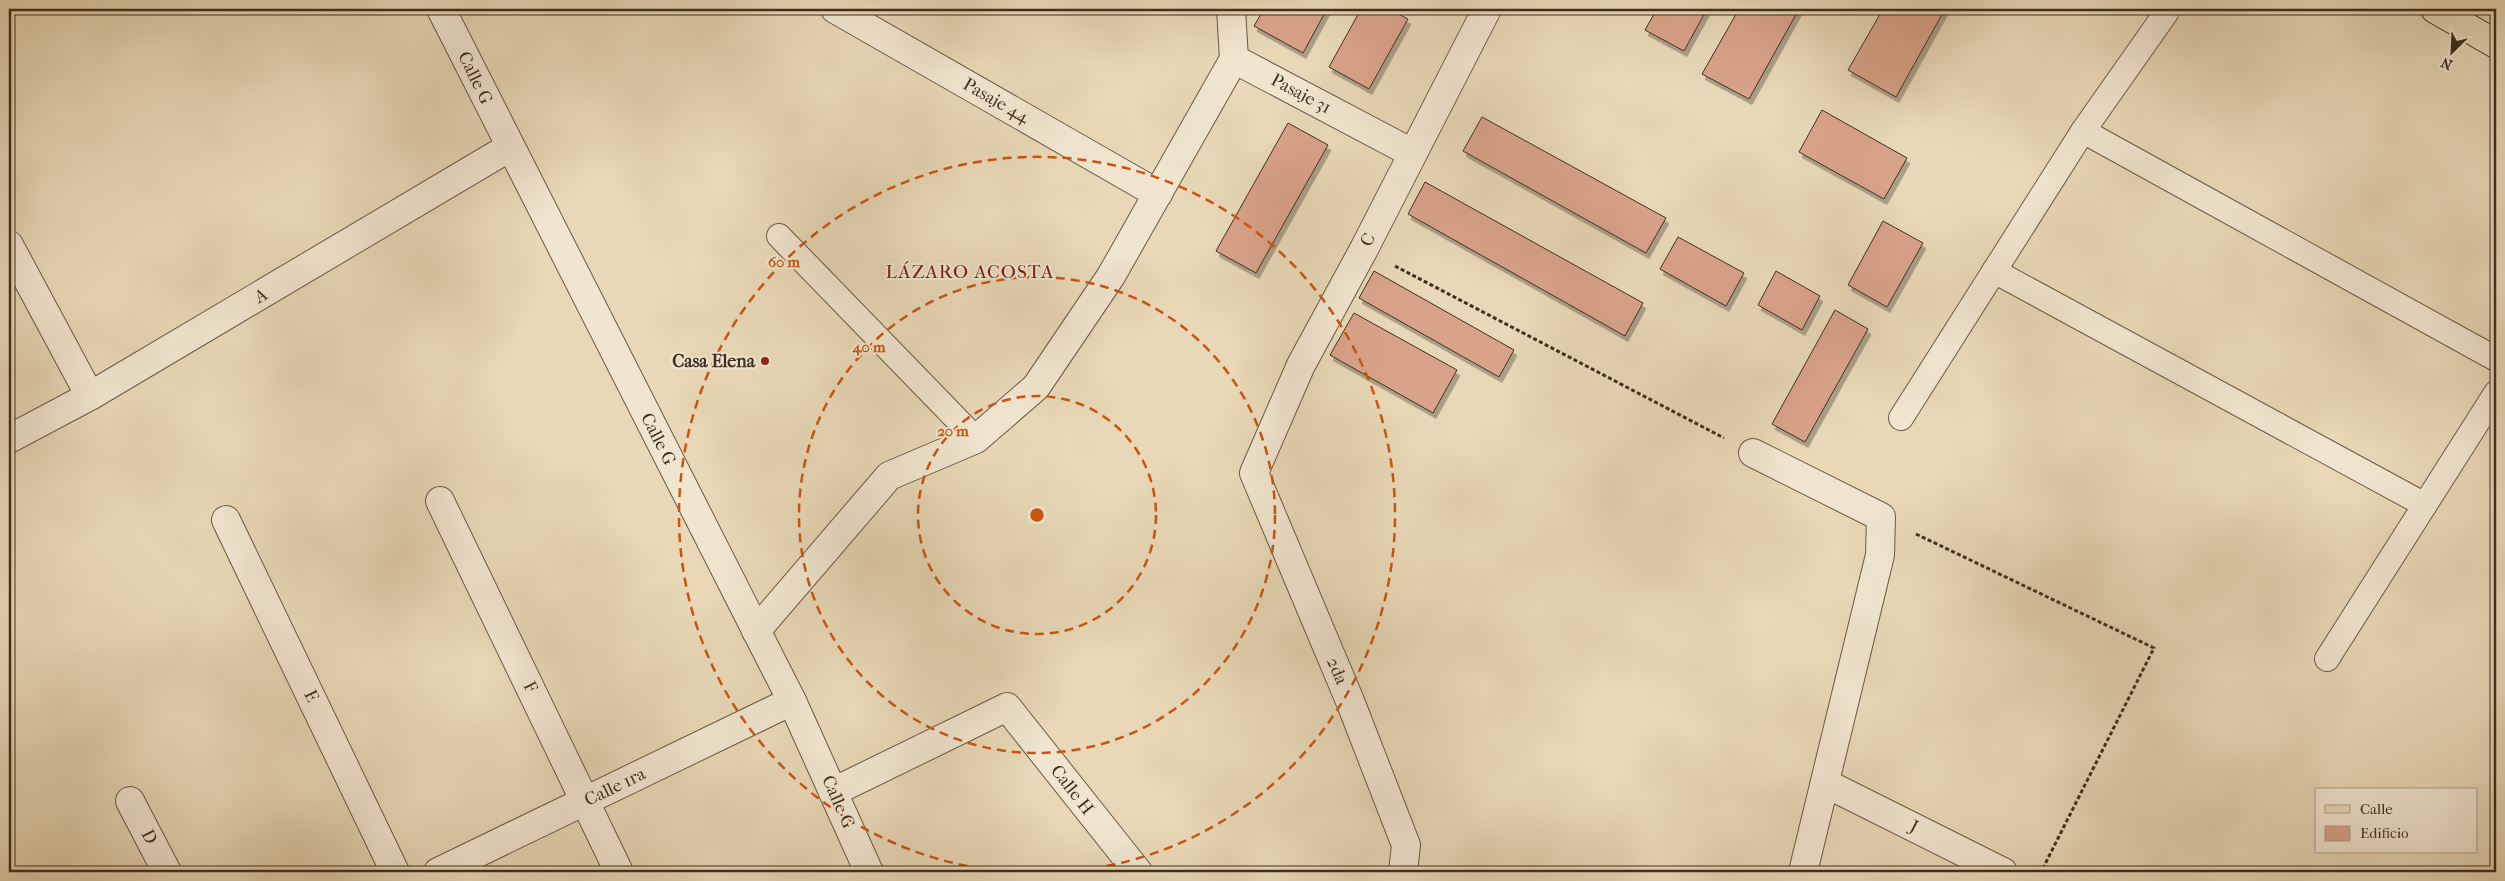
<svg xmlns="http://www.w3.org/2000/svg" width="2505" height="881" font-family="'IM FELL French Canon',serif">
	<style>
		.building { fill: #d9a38a; stroke: #3e2f1f; filter: url(#shadow) }
		.lines { fill: none; stroke-linecap: round; stroke-linejoin: round }
		.lane-casing { stroke: #685945; stroke-width: 26 }
		.street-casing { stroke: #685945; stroke-width: 30 }
		.primary-casing { stroke: #3e2f1f; stroke-width: 30 }
		.path { stroke: #3e2f1f; stroke-width: 3; stroke-dasharray: 4 2.5; stroke-linecap: butt }
		.lane { stroke: #f0e6d0; stroke-width: 24 }
		.street { stroke: #f0e6d0; stroke-width: 28 }
		.primary { stroke: #e8d8b7; stroke-width: 28 }
		.ring { fill: none; stroke: #ce530f; stroke-width: 2.5; stroke-dasharray: 9 6 }
		.poi-dot { fill: #8f2418; stroke: #f0e6d0; stroke-width: 2 }
		.labels { text-anchor: middle; dominant-baseline: central; stroke-width: 4; stroke-linejoin: round; paint-order: stroke }
		.street-label { font-size: 18px; fill: #3e2f1f; stroke: #f0e6d0 }
		.poi-label { font-size: 18px; font-weight: bold; fill: #3e2f1f; stroke: #f0e6d0; text-anchor: end }
		.neighbourhood-label { font-size: 19px; letter-spacing: 1px; fill: #7a1f14; stroke: #f0e6d0 }
		.centre { fill: #ce530f; stroke: #f0e6d0; stroke-width: 2.5 }
		.ring-label { font-size: 15px; text-anchor: middle; font-weight: bold; fill: #ce530f; stroke: #f0e6d0; stroke-width: 4; stroke-linejoin: round; paint-order: stroke }
	</style>
	<defs>
		<filter id="shadow"><feDropShadow dx="3" dy="5.5" stdDeviation="0" flood-color="#0004"/></filter>
	</defs>
	<rect width="100%" height="100%" fill="#e8d8b7"/>
	<filter id="stains"><feTurbulence type="fractalNoise" baseFrequency=".004" numOctaves="4"/><feColorMatrix values="0 0 0 0 .2 0 0 0 0 .09 0 0 0 0 .02 0 0 0 .5 -.17"/></filter>
	<radialGradient id="worn" r=".72"><stop offset=".6" stop-color="#630" stop-opacity="0"/><stop offset="1" stop-color="#630" stop-opacity=".3"/></radialGradient>
	<!-- building -->
	<g class="building">
		<polygon points="1264,9 1327,9 1303,53 1254,26"/>
		<polygon points="1361,9 1389,9 1408,19 1369,89 1329,67"/>
		<polygon points="1657,9 1707,9 1684,51 1645,30"/>
		<polygon points="1739,9 1799,9 1749,99 1702,74"/>
		<polygon points="1883,9 1945,9 1896,97 1848,70"/>
		<polygon points="1822,110 1907,158 1884,199 1799,152"/>
		<polygon points="1482,117 1666,218 1646,253 1463,151"/>
		<polygon points="1288,123 1328,145 1256,273 1216,251"/>
		<polygon points="1425,182 1643,303 1625,336 1408,214"/>
		<polygon points="1883,221 1923,243 1887,307 1848,285"/>
		<polygon points="1678,237 1744,273 1726,306 1660,269"/>
		<polygon points="1374,271 1514,350 1499,377 1359,298"/>
		<polygon points="1776,271 1820,296 1802,330 1758,305"/>
		<polygon points="1835,310 1868,329 1805,442 1772,424"/>
		<polygon points="1354,313 1457,370 1433,413 1330,355"/>
	</g>
	<g class="lines">
		<!-- lane casing -->
		<g class="lane-casing">
			<g id="lane">
				<polyline points="2083,131 2496,359"/>
				<polyline points="779,236 976,439"/>
				<polyline points="1994,271 2425,505"/>
				<polyline points="1901,418 2083,131 2166,13"/>
				<polyline points="2327,659 2496,393"/>
			</g>
		</g>
		<!-- street casing -->
		<g class="street-casing">
			<g id="street">
				<polyline points="441,9 792,701 869,872"/>
				<polyline points="835,9 1158,194"/>
				<polyline points="1231,9 1234,59 1412,153"/>
				<polyline points="9,245 90,396"/>
				<polyline points="9,439 90,396 510,147"/>
				<polyline points="1753,453 1881,517 1880,555 1803,872"/>
				<polyline points="440,501 619,872"/>
				<polyline points="226,520 395,872"/>
				<polyline points="756,631 889,476 976,439 1036,387 1111,276 1234,59"/>
				<polyline points="1825,783 2003,872"/>
				<polyline points="833,792 1007,707 1138,872"/>
				<polyline points="130,801 167,872"/>
				<polyline points="438,872 792,701"/>
				<polyline points="1403,872 1406,845 1350,701 1254,473 1301,365 1364,249 1487,9"/>
			</g>
		</g>
		<!-- primary casing -->
		<g class="primary-casing">
			<polyline id="primary" points="2435,9 2496,44"/>
		</g>
		<!-- path -->
		<g class="path">
			<polyline points="1395,266 1724,438"/>
			<polyline points="1916,534 2154,648 2041,872"/>
		</g>
		<!-- lane -->
		<use href="#lane" class="lane"/>
		<!-- street -->
		<use href="#street" class="street"/>
		<!-- primary -->
		<use href="#primary" class="primary"/>
	</g>
	<!-- distance rings -->
	<g class="ring">
		<circle cx="1037" cy="515" r="119"/>
		<circle cx="1037" cy="515" r="238"/>
		<path d="M1012 872A358 358 0 1 1 1062 872"/>
	</g>
	<!-- markers -->
	<circle class="poi-dot" cx="765" cy="361" r="5"/>
	<g class="labels">
		<!-- street labels -->
		<g class="street-label">
			<text transform="translate(475 78) rotate(64)">Calle G</text>
			<text transform="translate(1301 94) rotate(28)">Pasaje 31</text>
			<text transform="translate(996 101) rotate(30)">Pasaje 44</text>
			<text transform="translate(1368 240) rotate(-64)">C</text>
			<text transform="translate(261 296) rotate(-30)">A</text>
			<text transform="translate(658 439) rotate(63)">Calle G</text>
			<text transform="translate(1337 671) rotate(67)">2da</text>
			<text transform="translate(530 687) rotate(64)">F</text>
			<text transform="translate(311 696) rotate(64)">E</text>
			<text transform="translate(615 787) rotate(-26)">Calle 1ra</text>
			<text transform="translate(1072 790) rotate(52)">Calle H</text>
			<text transform="translate(838 802) rotate(66)">Calle G</text>
			<text transform="translate(1914 827) rotate(27)">J</text>
			<text transform="translate(149 837) rotate(63)">D</text>
		</g>
		<!-- poi labels -->
		<g class="poi-label">
			<text x="755" y="361">Casa Elena</text>
		</g>
		<!-- neighbourhood labels -->
		<g class="neighbourhood-label">
			<text x="970" y="272">LÁZARO ACOSTA</text>
		</g>
	</g>
	<circle cx="1037" cy="515" r="8" class="centre"/>
	<g class="ring-label">
		<text x="784" y="267">60 m</text>
		<text x="869" y="352">40 m</text>
		<text x="953" y="436">20 m</text>
	</g>
	<!-- margin -->
	<rect width="2505" height="881" fill="none" stroke="#e8d8b7" stroke-width="30"/>
	<rect x="10" y="10" width="2485" height="861" fill="none" stroke="#3e2f1f" stroke-width="2.5"/>
	<rect x="15" y="15" width="2475" height="851" fill="none" stroke="#3e2f1f"/>
	<!-- legend -->
	<rect x="2315" y="788" width="162" height="65" fill="#f0e6d0" stroke="#a99d89"/>
	<rect x="2325" y="805" width="25" height="8" fill="#e8d8b7" stroke="#a99d89"/>
	<text x="2360" y="814" font-size="15" fill="#3e2f1f">Calle</text>
	<rect x="2325" y="826" width="25" height="15" fill="#d9a38a" stroke="#a99d89"/>
	<text x="2360" y="838" font-size="15" fill="#3e2f1f">Edificio</text>
	<!-- north arrow -->
	<g transform="translate(2452 52) rotate(204)" stroke="#f0e6d0" stroke-width="4" paint-order="stroke">
	<path d="M0-4L9 19L0 12L-9 19Z" fill="#3e2f1f"/>
	<text y="-8" font-size="14" font-weight="bold" text-anchor="middle" fill="#3e2f1f">N</text>
	</g>
	<rect width="100%" height="100%" filter="url(#stains)"/>
	<rect width="100%" height="100%" fill="url(#worn)"/>
</svg>
